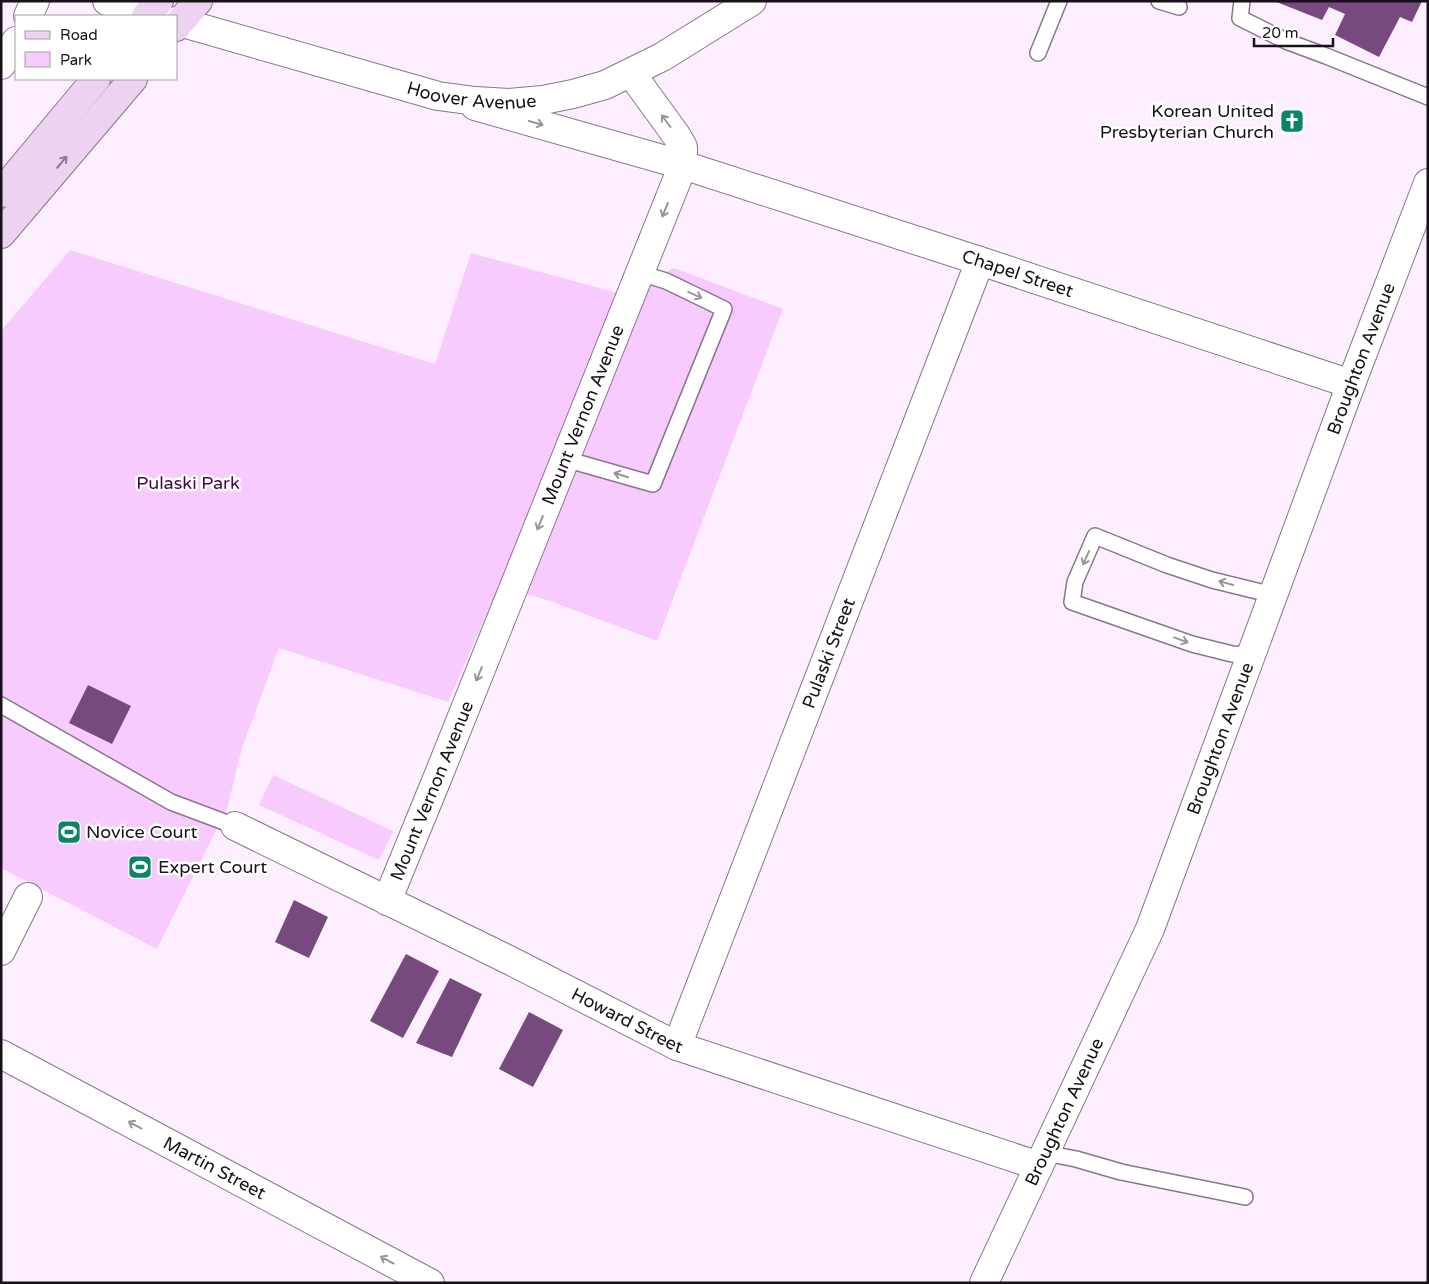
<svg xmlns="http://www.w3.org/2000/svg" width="1429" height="1284" font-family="'Varela Round',sans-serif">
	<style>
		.green { fill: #f7cbfd }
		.building { fill: #774a7e }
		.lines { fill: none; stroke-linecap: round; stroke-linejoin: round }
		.service-casing { stroke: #8a758d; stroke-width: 18 }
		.minor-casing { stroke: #8a758d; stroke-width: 30 }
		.tertiary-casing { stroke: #8a758d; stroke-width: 30 }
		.secondary-casing { stroke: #8a758d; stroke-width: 30 }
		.service { stroke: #fff; stroke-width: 15 }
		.minor { stroke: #fff; stroke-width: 28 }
		.tertiary { stroke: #fff; stroke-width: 28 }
		.secondary { stroke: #edd2f1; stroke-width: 28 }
		.oneway { stroke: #989498 }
		.oneway2 { stroke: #8e7b90 }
		.labels { text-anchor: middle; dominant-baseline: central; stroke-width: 5; stroke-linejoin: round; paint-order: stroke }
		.street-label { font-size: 18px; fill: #19111a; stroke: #fff }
		.poi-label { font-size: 18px; fill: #19111a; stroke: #fff; text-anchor: start }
		.park-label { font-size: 18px; fill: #44054d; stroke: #fff }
	</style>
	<rect width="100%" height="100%" fill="#fdefff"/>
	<!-- green -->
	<g class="green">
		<polygon points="70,250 435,364 471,253 621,294 674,268 783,309 657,641 547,600 499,586 448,702 279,648 242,748 227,809 157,949 1,868 1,331"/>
		<polygon points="273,775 393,831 379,860 259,805"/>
	</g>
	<!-- building -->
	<g class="building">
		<polygon points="1274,1 1422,1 1412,22 1400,17 1379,57 1335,35 1345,14 1329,7 1322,20"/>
		<polygon points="88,685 131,706 112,744 69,723"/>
		<polygon points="294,900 328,917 309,958 275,942"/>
		<polygon points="406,954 439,971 403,1038 370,1021"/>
		<polygon points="450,978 482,994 452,1057 416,1043"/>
		<polygon points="529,1012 563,1030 533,1087 499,1069"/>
	</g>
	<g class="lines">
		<!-- service casing -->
		<g class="service-casing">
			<g id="service">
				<polyline points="1159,1 1179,7"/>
				<polyline points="1242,1 1240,18 1286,41 1326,56 1428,97"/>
				<polyline points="1038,53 1059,1"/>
				<polyline points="565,459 653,484 724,309 666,281 640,273"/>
				<polyline points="1250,655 1232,654 1192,644 1072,602 1075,582 1095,536 1167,565 1212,580 1273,595"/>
				<polyline points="1,705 171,802 235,826"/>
				<polyline points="1045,1153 1076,1159 1121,1172 1245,1197"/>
			</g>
		</g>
		<!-- minor casing -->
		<g class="minor-casing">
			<g id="minor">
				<path id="s1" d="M475,106L683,165L980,261L1351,384"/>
				<path id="s2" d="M235,826L511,961L677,1046L1039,1166"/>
				<path id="s3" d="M387,901L439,774L683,165V147L676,135L631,73"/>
				<polyline points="1,951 28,897"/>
				<path id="s4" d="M677,1046L980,261"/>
				<path id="s5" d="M1,1054L430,1283"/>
			</g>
		</g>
		<!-- tertiary casing -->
		<g class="tertiary-casing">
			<g id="tertiary">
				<polyline points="107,1 159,16"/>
				<polyline points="28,16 35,1"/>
				<path id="s6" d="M176,21L438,96L475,101L509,103L543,100L573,94L605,85L662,57L752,1"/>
				<polyline points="1,65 16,41"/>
				<path id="s7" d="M984,1283L1150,929L1351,384L1428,183"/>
			</g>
		</g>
		<!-- secondary casing -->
		<g class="secondary-casing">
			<g id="secondary">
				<polyline points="146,16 159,1"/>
				<polyline points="176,27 198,1"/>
				<polyline points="1,193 96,79"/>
				<polyline points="1,234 133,79"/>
			</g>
		</g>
		<!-- service -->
		<use href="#service" class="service"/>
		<!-- minor -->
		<use href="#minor" class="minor"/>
		<!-- tertiary -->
		<use href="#tertiary" class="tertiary"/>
		<!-- secondary -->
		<use href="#secondary" class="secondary"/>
	</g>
	<!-- one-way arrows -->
	<defs><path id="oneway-shaft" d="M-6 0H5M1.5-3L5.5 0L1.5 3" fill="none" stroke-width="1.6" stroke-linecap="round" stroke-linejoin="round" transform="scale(1.25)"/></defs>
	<g class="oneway">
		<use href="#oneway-shaft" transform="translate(666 121) rotate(-127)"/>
		<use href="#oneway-shaft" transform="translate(536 123) rotate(16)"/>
		<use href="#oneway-shaft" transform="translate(665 210) rotate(112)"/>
		<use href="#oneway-shaft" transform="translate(695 295) rotate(25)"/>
		<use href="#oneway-shaft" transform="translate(621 475) rotate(-163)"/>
		<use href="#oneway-shaft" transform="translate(540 523) rotate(112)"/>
		<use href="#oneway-shaft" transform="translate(1086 558) rotate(114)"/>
		<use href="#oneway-shaft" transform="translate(1226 583) rotate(-165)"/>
		<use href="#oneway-shaft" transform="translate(1181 640) rotate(20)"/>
		<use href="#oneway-shaft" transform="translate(479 674) rotate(112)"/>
		<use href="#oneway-shaft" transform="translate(135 1125) rotate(-152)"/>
		<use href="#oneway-shaft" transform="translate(387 1260) rotate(-152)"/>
	</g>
	<use class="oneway2" href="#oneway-shaft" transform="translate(62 162) rotate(-50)"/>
	<!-- icons -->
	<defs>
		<g id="church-square" transform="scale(1.25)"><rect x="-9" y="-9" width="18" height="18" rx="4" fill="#0c8566" stroke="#fff"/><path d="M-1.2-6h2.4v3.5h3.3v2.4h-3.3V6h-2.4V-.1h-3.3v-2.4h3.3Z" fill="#fff"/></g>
		<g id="stadium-square" transform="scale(1.25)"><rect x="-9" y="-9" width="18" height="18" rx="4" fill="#0c8566" stroke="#fff"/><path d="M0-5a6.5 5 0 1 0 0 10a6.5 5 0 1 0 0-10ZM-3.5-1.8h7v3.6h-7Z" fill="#fff"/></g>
	</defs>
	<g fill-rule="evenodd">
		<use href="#church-square" x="1292" y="121"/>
		<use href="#stadium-square" x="69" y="832"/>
		<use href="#stadium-square" x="140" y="867"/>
	</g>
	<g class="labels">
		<!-- street labels -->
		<g class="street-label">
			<text stroke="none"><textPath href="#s6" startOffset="306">Hoover Avenue</textPath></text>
			<text stroke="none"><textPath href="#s1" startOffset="568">Chapel Street</textPath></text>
			<text stroke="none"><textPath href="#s7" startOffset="999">Broughton Avenue</textPath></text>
			<text stroke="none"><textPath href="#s3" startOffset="524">Mount Vernon Avenue</textPath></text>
			<text stroke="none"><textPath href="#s4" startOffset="421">Pulaski Street</textPath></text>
			<text stroke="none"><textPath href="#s7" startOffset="594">Broughton Avenue</textPath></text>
			<text stroke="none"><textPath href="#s3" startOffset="119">Mount Vernon Avenue</textPath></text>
			<text stroke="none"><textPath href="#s2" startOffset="438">Howard Street</textPath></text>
			<text stroke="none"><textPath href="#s7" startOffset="189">Broughton Avenue</textPath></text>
			<text stroke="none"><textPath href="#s5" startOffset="242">Martin Street</textPath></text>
		</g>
		<!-- poi labels -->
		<g class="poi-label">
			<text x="1274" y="111" text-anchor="end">Korean United<tspan x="1274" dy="21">Presbyterian Church</tspan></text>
			<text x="86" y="832">Novice Court</text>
			<text x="158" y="867">Expert Court</text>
		</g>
		<!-- park labels -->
		<g class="park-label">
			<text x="188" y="483">Pulaski Park</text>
		</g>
	</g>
	<!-- border -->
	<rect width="1429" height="1284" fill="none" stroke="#19111a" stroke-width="5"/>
	<!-- legend -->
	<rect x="15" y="15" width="162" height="65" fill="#ffffff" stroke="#a3a0a3"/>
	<rect x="25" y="31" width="25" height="8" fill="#edd2f1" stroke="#a3a0a3"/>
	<text x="60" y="40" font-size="15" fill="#19111a">Road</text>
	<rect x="25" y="52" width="25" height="15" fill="#f7cbfd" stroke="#a3a0a3"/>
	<text x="60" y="65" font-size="15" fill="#19111a">Park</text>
	<!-- scale -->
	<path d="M1254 38v8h79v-8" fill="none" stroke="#19111a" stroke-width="2.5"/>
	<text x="1262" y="38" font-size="15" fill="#19111a" stroke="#ffffff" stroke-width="4" paint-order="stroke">20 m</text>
</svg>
